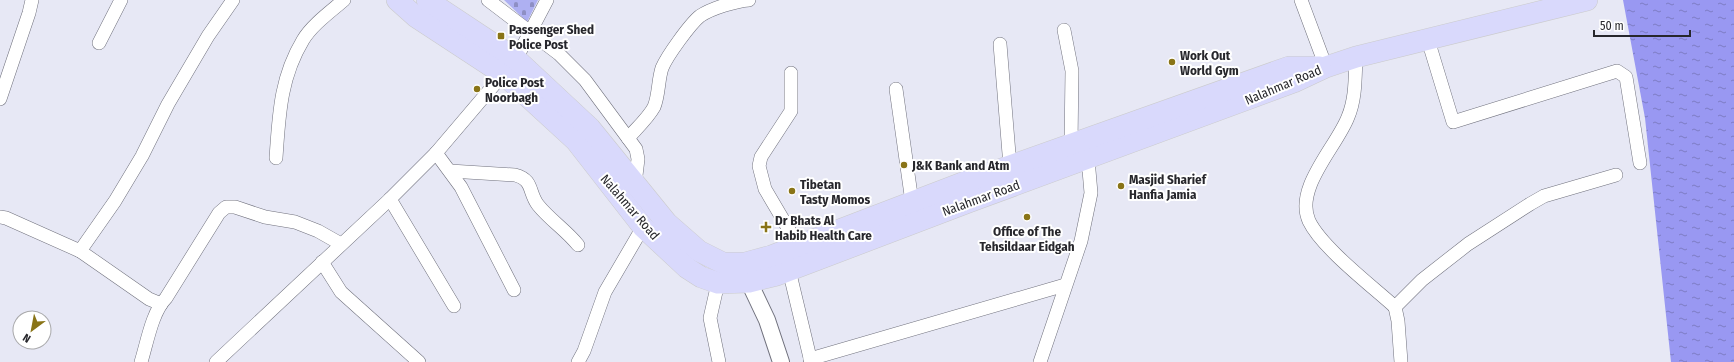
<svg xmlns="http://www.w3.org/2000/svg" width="1734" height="362" font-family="'Fira Sans Condensed',sans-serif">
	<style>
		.cemetery { fill: url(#cemetery-stones) }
		.water { fill: url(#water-ripples) }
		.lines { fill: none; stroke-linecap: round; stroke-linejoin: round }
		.minor-casing { stroke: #70717d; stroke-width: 14 }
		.tertiary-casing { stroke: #70717d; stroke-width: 18 }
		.primary-casing { stroke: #cbcbcc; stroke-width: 22 }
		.minor { stroke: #fff; stroke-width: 13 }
		.tertiary { stroke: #fff; stroke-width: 16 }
		.primary { stroke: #d9d9fc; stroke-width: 21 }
		.poi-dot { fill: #897417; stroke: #fff; stroke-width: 1.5 }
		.labels { text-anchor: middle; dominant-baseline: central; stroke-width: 4; stroke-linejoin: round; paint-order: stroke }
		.poi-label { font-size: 13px; font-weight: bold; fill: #27272c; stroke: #fff; text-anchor: start }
		.street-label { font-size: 13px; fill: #27272c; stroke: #fff }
	</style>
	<defs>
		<pattern id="cemetery-stones" width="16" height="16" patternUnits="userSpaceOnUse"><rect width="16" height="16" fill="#aeb0f2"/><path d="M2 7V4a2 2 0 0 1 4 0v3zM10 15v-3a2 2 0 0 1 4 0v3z" fill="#8e8fc4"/></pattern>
		<pattern id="water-ripples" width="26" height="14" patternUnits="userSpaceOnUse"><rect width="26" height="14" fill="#9998f2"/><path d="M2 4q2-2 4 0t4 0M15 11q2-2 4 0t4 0" fill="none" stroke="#7d7cc4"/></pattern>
	</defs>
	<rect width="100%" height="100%" fill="#e7e8f5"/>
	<!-- cemetery -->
	<polygon class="cemetery" points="504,0 538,0 527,22"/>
	<!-- water -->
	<polygon class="water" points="1623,0 1734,0 1734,362 1671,362 1645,118"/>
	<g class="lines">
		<!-- minor casing -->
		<g class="minor-casing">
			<g id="minor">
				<polyline points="488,0 559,54 585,80 636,149 638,159 635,184"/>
				<polyline points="1301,0 1326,67"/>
				<polyline points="1064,30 1072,71 1071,144"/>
				<polyline points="1428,40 1453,122 1617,71 1626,77 1640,163"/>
				<polyline points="99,43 121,0"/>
				<polyline points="1000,44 1010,166"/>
				<path d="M1356,57C1355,77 1356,98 1348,117C1337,146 1294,188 1309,221C1322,248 1372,286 1395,307"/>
				<polyline points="791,73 791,111 761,157 759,166 765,189 798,245"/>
				<polyline points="896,89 912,202"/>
				<polyline points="0,99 29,13 32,0"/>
				<path d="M628,138C637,128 648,118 654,107C659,95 658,80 662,68C667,56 690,24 700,16C712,8 736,1 749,0"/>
				<polyline points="436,153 461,187 514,290"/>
				<path d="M276,158C279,116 280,78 303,40C312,25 330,12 344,0"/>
				<path d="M450,171L515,175C534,180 528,192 538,205C550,220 566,230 578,245"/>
				<polyline points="390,199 454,306"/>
				<polyline points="0,217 6,218 80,251 149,299 161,304"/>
				<polyline points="80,251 115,201 142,156 168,104 208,36 233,0"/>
				<polyline points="322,262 341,292 419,362"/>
				<polyline points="789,270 811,362"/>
				<polyline points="718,283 710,318 719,362"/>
				<polyline points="810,359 1065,285"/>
				<path d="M141,362C147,343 152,312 166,298L219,213L226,207H235L265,217L295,222L318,231L341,244"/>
				<polyline points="216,362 390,199 436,153 516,59 547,0"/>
				<polyline points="578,362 584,351 605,292 643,227"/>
				<polyline points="1040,362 1081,241 1091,193 1088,159"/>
				<polyline points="1401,362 1398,321 1395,307 1422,280 1468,244 1530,204 1544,196 1616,175"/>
			</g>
		</g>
		<!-- tertiary casing -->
		<g class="tertiary-casing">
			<polyline id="tertiary" points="747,272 749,282 767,320 781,362"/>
		</g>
		<!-- primary casing -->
		<g class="primary-casing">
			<g id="primary">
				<polyline points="397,0 416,17 503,74 576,141 643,227 687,268 701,277 718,283 749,282 777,275 969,202 1294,82 1326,67 1356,57 1587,0"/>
				<polyline points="427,0 516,59 590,128 667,223 699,251 723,263 745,263 771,256 962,183 1289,67 1320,67"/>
			</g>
		</g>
		<!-- minor -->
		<use href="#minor" class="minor"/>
		<!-- tertiary -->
		<use href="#tertiary" class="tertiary"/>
		<!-- primary -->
		<use href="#primary" class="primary"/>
	</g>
	<!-- markers -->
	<g class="poi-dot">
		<rect x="497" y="32" width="8" height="8" rx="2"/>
		<circle cx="1172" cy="62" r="4"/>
		<circle cx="477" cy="89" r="4"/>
		<circle cx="904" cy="165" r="4"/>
		<circle cx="1121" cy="186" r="4"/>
		<circle cx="792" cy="191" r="4"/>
		<circle cx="1027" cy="217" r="4"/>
		<path d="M764 221h4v4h4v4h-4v4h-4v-4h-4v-4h4z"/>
	</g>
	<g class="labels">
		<!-- poi labels -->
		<g class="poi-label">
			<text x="509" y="29">Passenger Shed<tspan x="509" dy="15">Police Post</tspan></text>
			<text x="1180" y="55">Work Out<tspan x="1180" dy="15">World Gym</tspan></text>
			<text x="485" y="82">Police Post<tspan x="485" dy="15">Noorbagh</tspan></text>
			<text x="912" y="165">J&amp;K Bank and Atm</text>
			<text x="1129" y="179">Masjid Sharief<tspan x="1129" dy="15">Hanfia Jamia</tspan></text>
			<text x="800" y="184">Tibetan<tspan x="800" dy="15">Tasty Momos</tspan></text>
			<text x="775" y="220">Dr Bhats Al<tspan x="775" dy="15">Habib Health Care</tspan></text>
			<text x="1027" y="231" text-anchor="middle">Office of The<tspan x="1027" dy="15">Tehsildaar Eidgah</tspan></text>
		</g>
		<!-- street labels -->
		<g class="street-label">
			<text transform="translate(1283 85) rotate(-23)">Nalahmar Road</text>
			<text transform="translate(981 198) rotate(-20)">Nalahmar Road</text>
			<text transform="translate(630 207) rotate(49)">Nalahmar Road</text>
		</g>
	</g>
	<!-- north arrow -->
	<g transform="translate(32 330) rotate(212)"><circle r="19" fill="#ffffff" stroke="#a9a9ab"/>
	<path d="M0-3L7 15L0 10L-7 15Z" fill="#897417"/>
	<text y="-6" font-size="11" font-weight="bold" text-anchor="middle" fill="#27272c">N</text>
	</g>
	<!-- scale -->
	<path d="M1594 30v6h96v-6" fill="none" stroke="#27272c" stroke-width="2"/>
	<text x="1600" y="30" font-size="12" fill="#27272c" stroke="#ffffff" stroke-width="3" paint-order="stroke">50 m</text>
</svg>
